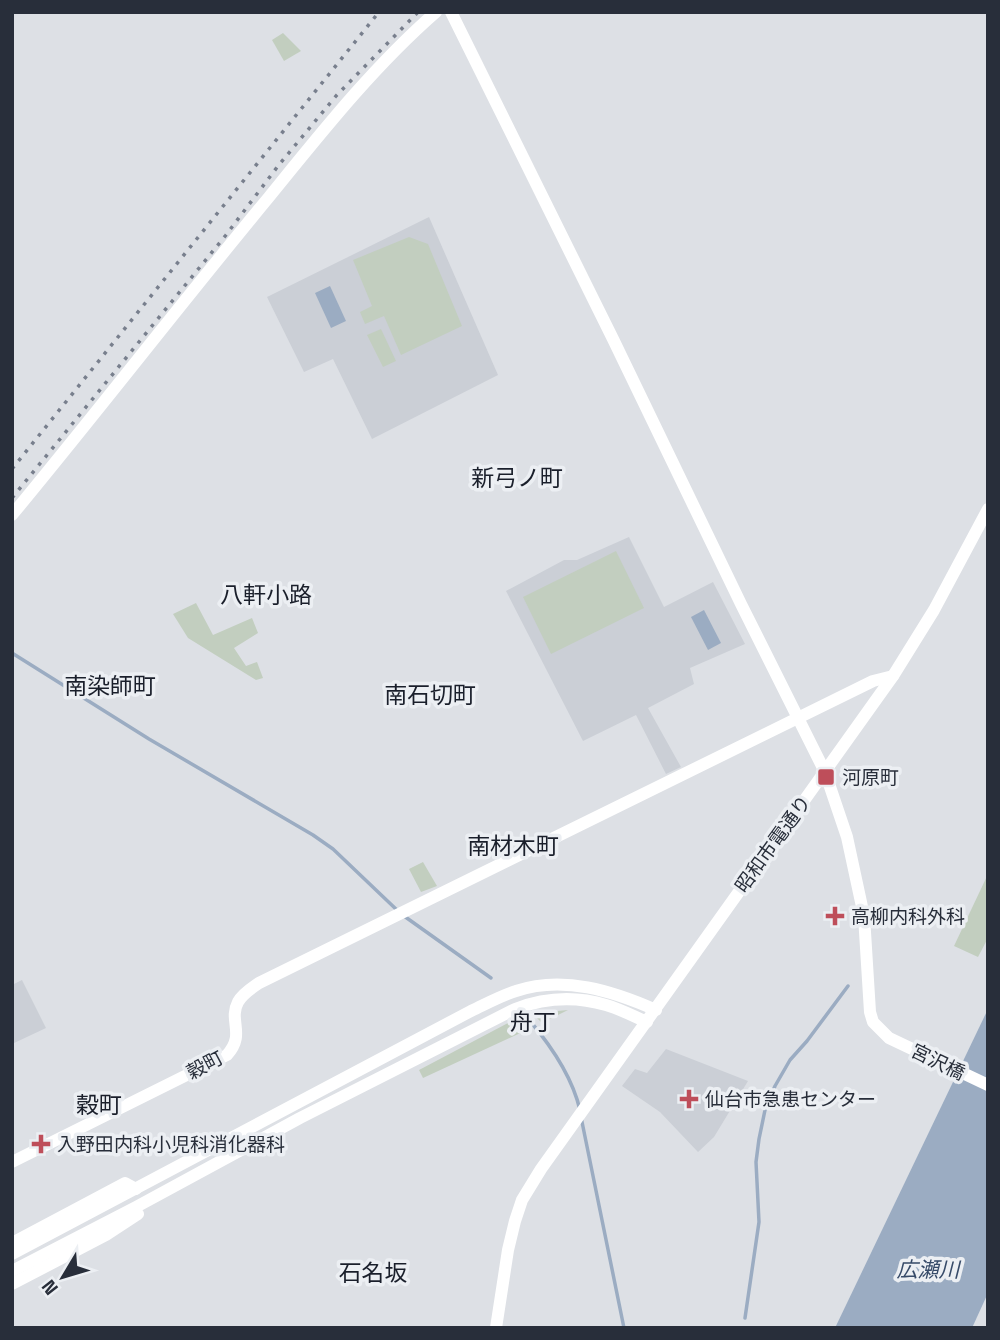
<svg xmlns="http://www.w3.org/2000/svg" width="1000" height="1340" font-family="'Space Grotesk','Noto Sans JP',sans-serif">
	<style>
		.built { fill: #cbcfd6 }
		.green { fill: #c2cebf }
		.water { fill: #9bacc2 }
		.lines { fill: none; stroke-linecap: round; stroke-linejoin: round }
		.stream { stroke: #9bacc2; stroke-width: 3.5 }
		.secondary { stroke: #fff; stroke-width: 12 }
		.rail { stroke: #787f8d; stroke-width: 3.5; stroke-dasharray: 3.5 7; stroke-linecap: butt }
		.poi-dot { fill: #be4e5a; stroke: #eceff3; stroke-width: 2.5 }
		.labels { text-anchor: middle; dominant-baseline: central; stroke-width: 7; stroke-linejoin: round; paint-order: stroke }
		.poi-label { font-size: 19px; fill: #282e3a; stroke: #eceff3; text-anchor: start }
		.street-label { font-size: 19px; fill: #282e3a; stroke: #eceff3 }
		.water-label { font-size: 21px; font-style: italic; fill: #374b69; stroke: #eceff3 }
		.quarter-label { font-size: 23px; fill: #1a1f2b; stroke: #eceff3 }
	</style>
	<rect width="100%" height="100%" fill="#dde0e5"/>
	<!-- built -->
	<g class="built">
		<polygon points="429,217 498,375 372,439 333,359 304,372 267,297"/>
		<polygon points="629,537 664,607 713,582 745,644 690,668 694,684 648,708 681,767 666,774 636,715 583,741 506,591 564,560 577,560"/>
		<polygon points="22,980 46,1028 12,1044 12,985"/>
		<polygon points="666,1049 748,1081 714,1137 698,1152 660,1112 622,1086 635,1069 647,1073"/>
	</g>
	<!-- green -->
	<g class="green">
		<polygon points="283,33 301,51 284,61 272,40"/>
		<polygon points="409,237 428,244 462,326 401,355 384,316 365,324 360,312 372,306 353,260"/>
		<polygon points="381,329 396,361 383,367 367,335"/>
		<polygon points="616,551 644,608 551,654 523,597"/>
		<polygon points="196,603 213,635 252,618 258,633 234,648 246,666 257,662 263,678 256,680 188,638 173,614"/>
		<polygon points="423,862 437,886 421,892 409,869"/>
		<polygon points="988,874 988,938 978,957 954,946"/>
		<polygon points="568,1010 542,1023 536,1017 525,1024 529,1029 423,1078 419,1070 508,1023 537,1013"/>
	</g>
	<!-- water -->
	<g class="water">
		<polygon points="330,286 346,321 331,328 315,293"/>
		<polygon points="704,610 721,643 708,650 691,617"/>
		<polygon points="988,1009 988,1293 972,1328 835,1328"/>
	</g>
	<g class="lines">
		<!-- stream -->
		<g class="stream">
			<polyline points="12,653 149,739 313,835 333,849 398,911"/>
			<polyline points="404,916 491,978"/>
			<path d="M530,1021C552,1047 572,1076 580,1110"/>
			<polyline points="581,1117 624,1328"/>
			<polyline points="745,1318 759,1222 756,1162 759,1139 765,1110 775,1086 790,1060 807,1041 848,986"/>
		</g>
		<!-- secondary -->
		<g class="secondary">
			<polyline points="451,12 613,339 741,604 825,772 847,837 864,916 870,1012 873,1022 889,1038 988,1085"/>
			<path d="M12,515C99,410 182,302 269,197C321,133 373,67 436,12"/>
			<path d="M12,1162L227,1055C246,1034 228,1021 238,1002C243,993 252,988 259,983L873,681L893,676"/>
			<polyline points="12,1243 125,1183 136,1189"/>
			<path d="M12,1254L471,1011C486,1004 500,996 516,991C563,975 613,991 656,1010"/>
			<path d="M12,1271L136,1207L300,1118L515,1009C544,998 576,996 606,1005C620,1009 633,1016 647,1022"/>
			<polyline points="12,1284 106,1235 138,1214"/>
			<polyline points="496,1328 508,1250 515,1221 522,1200 541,1169 893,676 934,610 988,509"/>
		</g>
		<!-- rail -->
		<g class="rail">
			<polyline points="12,469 379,12"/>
			<polyline points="12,498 226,235 278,166 336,96 418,12"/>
		</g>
	</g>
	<!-- markers -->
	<g class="poi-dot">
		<rect x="817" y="768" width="18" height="18" rx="3.5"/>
		<path d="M831.5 905.5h7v7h7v7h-7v7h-7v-7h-7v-7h7z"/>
		<path d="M685.5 1088.5h7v7h7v7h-7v7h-7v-7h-7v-7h7z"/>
		<path d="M37.5 1133.5h7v7h7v7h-7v7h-7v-7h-7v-7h7z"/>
	</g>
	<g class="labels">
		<!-- poi labels -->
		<g class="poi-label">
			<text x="842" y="777">河原町</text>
			<text x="851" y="916">高柳内科外科</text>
			<text x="705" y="1099">仙台市急患センター</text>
			<text x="57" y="1144">入野田内科小児科消化器科</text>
		</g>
		<!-- street labels -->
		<g class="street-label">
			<text transform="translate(773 844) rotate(-54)">昭和市電通り</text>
			<text transform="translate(938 1062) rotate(26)">宮沢橋</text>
			<text transform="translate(205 1065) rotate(-28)">穀町</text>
		</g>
		<!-- water labels -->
		<g class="water-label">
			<text x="928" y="1269">広瀬川</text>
		</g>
		<!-- quarter labels -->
		<g class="quarter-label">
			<text x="517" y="478">新弓ノ町</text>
			<text x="266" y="595">八軒小路</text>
			<text x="110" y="686">南染師町</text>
			<text x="430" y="695">南石切町</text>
			<text x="513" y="846">南材木町</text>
			<text x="533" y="1022">舟丁</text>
			<text x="99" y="1105">穀町</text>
			<text x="373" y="1273">石名坂</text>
		</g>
	</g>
	<!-- border -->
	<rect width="1000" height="1340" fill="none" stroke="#282e3a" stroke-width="28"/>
	<!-- north arrow -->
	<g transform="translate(63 1277) rotate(232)" stroke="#eceff3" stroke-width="5" paint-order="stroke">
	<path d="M0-5L12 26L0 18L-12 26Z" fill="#282e3a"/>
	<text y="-10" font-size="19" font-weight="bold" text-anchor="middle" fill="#282e3a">N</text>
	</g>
</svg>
